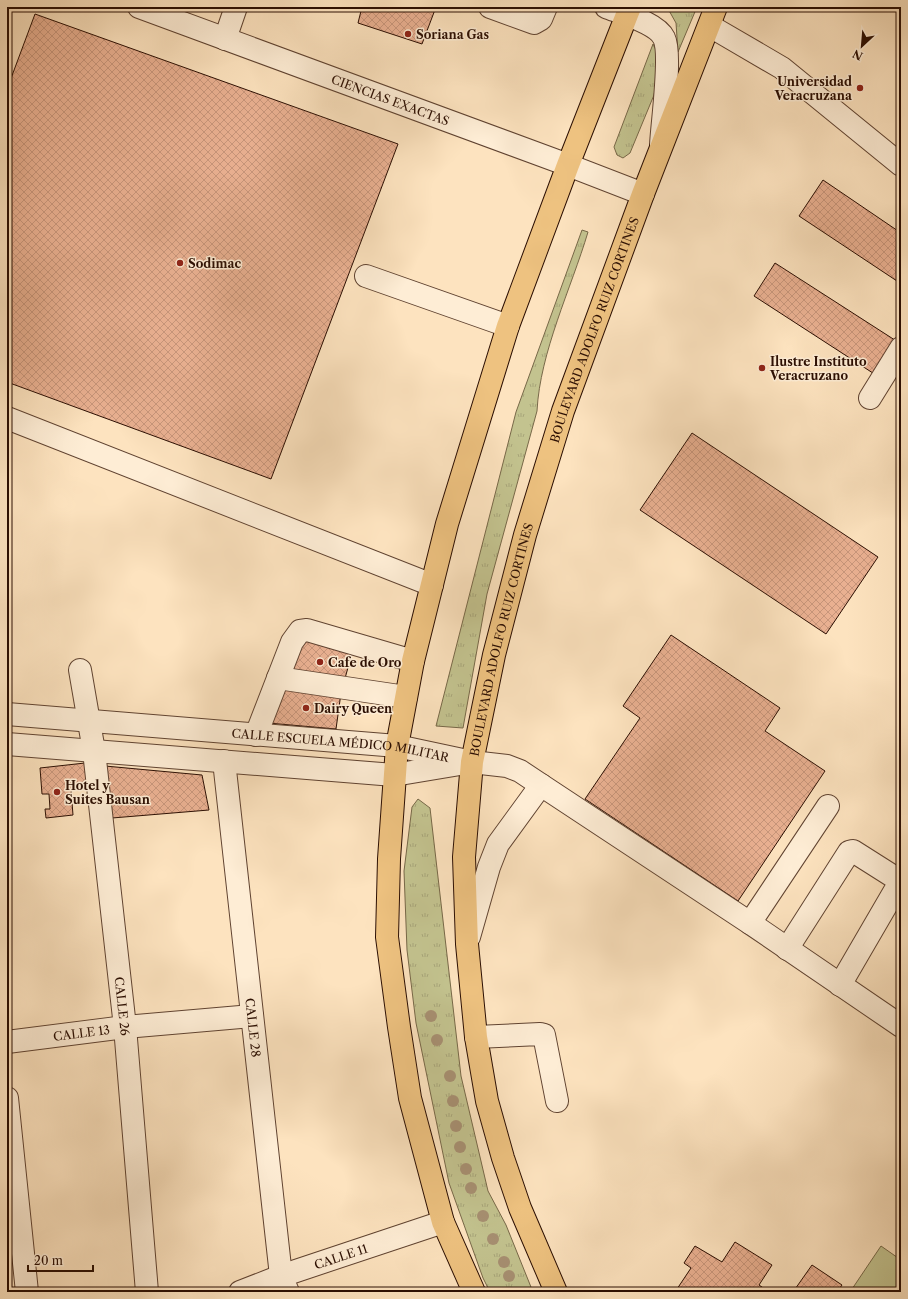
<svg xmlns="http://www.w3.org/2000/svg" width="908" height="1299" font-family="'Libre Caslon Text',serif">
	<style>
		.grass { fill: url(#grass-tufts); stroke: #776848 }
		.pitch { fill: #c3c38f; stroke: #776848 }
		.building { fill: url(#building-cross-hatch); stroke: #2b0e02 }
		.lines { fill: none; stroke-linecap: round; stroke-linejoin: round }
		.minor-casing { stroke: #604331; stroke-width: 24 }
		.major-casing { stroke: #2b0e02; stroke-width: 24 }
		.minor { stroke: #feedd5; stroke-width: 22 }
		.major { stroke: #eec280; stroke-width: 22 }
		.tree { fill: #a79072 }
		.poi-dot { fill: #8f2418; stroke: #feedd5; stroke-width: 1.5 }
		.labels { text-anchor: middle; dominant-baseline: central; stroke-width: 3; stroke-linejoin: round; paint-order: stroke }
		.poi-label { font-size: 12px; font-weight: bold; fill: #2b0e02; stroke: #feedd5; text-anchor: start }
		.street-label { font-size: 12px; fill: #2b0e02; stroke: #feedd5 }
	</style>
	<defs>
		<pattern id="grass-tufts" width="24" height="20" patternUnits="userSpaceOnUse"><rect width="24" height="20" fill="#c3c38f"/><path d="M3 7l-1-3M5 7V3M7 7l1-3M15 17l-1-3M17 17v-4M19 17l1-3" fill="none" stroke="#a8a67a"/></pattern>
		<pattern id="building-cross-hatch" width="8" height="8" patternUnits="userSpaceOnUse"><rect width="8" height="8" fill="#e9b091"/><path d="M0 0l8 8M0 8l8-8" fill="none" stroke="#c8967b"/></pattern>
	</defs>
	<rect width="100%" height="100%" fill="#fde3bf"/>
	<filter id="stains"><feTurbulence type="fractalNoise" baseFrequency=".005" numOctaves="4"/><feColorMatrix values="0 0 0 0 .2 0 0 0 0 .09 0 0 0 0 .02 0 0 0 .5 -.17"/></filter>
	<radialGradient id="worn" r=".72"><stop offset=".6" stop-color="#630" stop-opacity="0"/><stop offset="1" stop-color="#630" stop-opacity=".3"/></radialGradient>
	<!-- grass -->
	<g class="grass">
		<polygon points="667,7 697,7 678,52 676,23"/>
		<polygon points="653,44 661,60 654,95 630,153 623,158 617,155 614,147"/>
		<path d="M582,230L588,232C571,289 540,352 537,411L487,594L463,728L436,726L516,412Z"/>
		<polygon points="418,799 430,808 461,1076 488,1191 506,1225 533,1292 490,1292 483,1278 449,1183 416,1023 407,950 404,871 412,807"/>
	</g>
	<!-- pitch -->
	<polygon class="pitch" points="881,1246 901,1260 901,1292 850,1292"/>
	<!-- building -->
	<g class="building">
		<polygon points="362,7 436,7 422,44 358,23"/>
		<polygon points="35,14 398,144 271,479 7,382 7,89"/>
		<polygon points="823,180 901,233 900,283 799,216"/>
		<polygon points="775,263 901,344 879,377 754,296"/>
		<polygon points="692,433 878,557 826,634 640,510"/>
		<polygon points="671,635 780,708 765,731 825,771 738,901 585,799 640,718 623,706"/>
		<polygon points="299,639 352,653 344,682 288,672"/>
		<polygon points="282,684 341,693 336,729 268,723"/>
		<polygon points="85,763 87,788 71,790 73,815 46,818 45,809 50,809 49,794 42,794 40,768"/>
		<polygon points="105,766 202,775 209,810 112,818"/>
		<polygon points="735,1242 772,1265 759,1285 769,1292 675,1292 691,1268 684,1263 695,1246 722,1262"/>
		<polygon points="812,1265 842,1285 837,1292 793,1292"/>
	</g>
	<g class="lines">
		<!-- minor casing -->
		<g class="minor-casing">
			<g id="minor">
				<path id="s1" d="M139,7L568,165L643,194"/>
				<polyline points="490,7 534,23 541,19 546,7"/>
				<path d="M606,7C621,13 657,23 664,38C672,54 662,123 661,145"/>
				<polyline points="710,26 782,68 901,165"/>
				<polyline points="225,39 236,7"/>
				<polyline points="366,276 508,326"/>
				<polyline points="870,398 901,348"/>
				<polyline points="7,418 432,585"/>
				<path id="s2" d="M80,670L94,751L125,1027L147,1292"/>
				<polyline points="278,678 406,697"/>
				<path id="s3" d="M7,714L397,746L472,762L507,766L520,771L541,785L750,923"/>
				<polyline points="256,735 292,642 300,631 307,630 413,661"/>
				<polyline points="7,744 394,775 460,764"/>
				<path id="s4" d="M224,761L281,1276L288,1292"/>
				<polyline points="828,806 750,923 901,1026"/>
				<polyline points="469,937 489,867 498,844 541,785"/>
				<polyline points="787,949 849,852 853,851 894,877 897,881 897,887 840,985"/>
				<polyline points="476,1037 540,1034 544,1035 557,1101"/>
				<path id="s5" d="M7,1042L125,1027L252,1016"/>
				<polyline points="7,1098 27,1292"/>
				<path id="s6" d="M240,1292L281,1276L443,1222"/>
			</g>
		</g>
		<!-- major casing -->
		<g class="major-casing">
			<g id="major">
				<polyline points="474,1292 443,1222 410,1098 399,1027 387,937 389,859 397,746 413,661 447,524 508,326 568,165 630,7"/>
				<path id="s7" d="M556,1292L520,1208L503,1158L487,1101L476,1037L467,944L464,857L472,762L494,655L525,535L563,411L643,194L716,7"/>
			</g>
		</g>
		<!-- minor -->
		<use href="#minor" class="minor"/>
		<!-- major -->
		<use href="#major" class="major"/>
	</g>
	<!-- trees -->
	<g class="tree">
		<circle cx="431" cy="1016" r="6"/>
		<circle cx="437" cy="1040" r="6"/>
		<circle cx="450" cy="1076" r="6"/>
		<circle cx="453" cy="1101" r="6"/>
		<circle cx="456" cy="1126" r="6"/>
		<circle cx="460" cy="1147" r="6"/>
		<circle cx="466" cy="1169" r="6"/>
		<circle cx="471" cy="1188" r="6"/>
		<circle cx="483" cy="1216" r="6"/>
		<circle cx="493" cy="1239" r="6"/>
		<circle cx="504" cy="1262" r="6"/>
		<circle cx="509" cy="1276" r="6"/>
	</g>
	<!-- markers -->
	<g class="poi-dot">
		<circle cx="408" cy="34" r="4"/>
		<circle cx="860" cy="88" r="4"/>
		<circle cx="180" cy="263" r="4"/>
		<circle cx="762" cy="368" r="4"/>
		<circle cx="320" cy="662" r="4"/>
		<circle cx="306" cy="708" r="4"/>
		<circle cx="57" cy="792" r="4"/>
	</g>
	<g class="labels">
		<!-- poi labels -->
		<g class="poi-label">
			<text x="416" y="34">Soriana Gas</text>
			<text x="852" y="81" text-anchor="end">Universidad<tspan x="852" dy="14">Veracruzana</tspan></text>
			<text x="188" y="263">Sodimac</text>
			<text x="770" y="361">Ilustre Instituto<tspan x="770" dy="14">Veracruzano</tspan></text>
			<text x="328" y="662">Cafe de Oro</text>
			<text x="314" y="708">Dairy Queen</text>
			<text x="65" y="785">Hotel y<tspan x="65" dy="14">Suites Bausan</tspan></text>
		</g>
		<!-- street labels -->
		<g class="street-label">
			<text stroke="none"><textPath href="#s1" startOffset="268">CIENCIAS EXACTAS</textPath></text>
			<text stroke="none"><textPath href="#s7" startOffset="994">BOULEVARD ADOLFO RUIZ CORTINES</textPath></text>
			<text stroke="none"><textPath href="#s7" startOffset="670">BOULEVARD ADOLFO RUIZ CORTINES</textPath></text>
			<text stroke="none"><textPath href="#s3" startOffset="335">CALLE ESCUELA MÉDICO MILITAR</textPath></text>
			<text stroke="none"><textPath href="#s2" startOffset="339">CALLE 26</textPath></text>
			<text stroke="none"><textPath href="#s4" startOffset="268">CALLE 28</textPath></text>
			<text stroke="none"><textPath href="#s5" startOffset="75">CALLE 13</textPath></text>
			<text stroke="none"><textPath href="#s6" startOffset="107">CALLE 11</textPath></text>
		</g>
	</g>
	<!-- margin -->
	<rect width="908" height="1299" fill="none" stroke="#fde3bf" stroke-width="24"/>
	<rect x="8" y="8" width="892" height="1283" fill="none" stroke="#2b0e02" stroke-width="2"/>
	<rect x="12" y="12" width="884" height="1275" fill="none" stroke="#2b0e02"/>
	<!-- north arrow -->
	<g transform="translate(862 46) rotate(206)" stroke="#feedd5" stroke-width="3" paint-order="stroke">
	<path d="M0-3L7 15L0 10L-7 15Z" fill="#2b0e02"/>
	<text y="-6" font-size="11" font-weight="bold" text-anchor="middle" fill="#2b0e02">N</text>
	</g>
	<!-- scale -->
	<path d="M28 1265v6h65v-6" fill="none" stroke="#2b0e02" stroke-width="2"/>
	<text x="34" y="1265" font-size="12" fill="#2b0e02" stroke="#feedd5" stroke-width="3" paint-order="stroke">20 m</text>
	<rect width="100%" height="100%" filter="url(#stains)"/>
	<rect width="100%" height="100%" fill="url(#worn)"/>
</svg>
